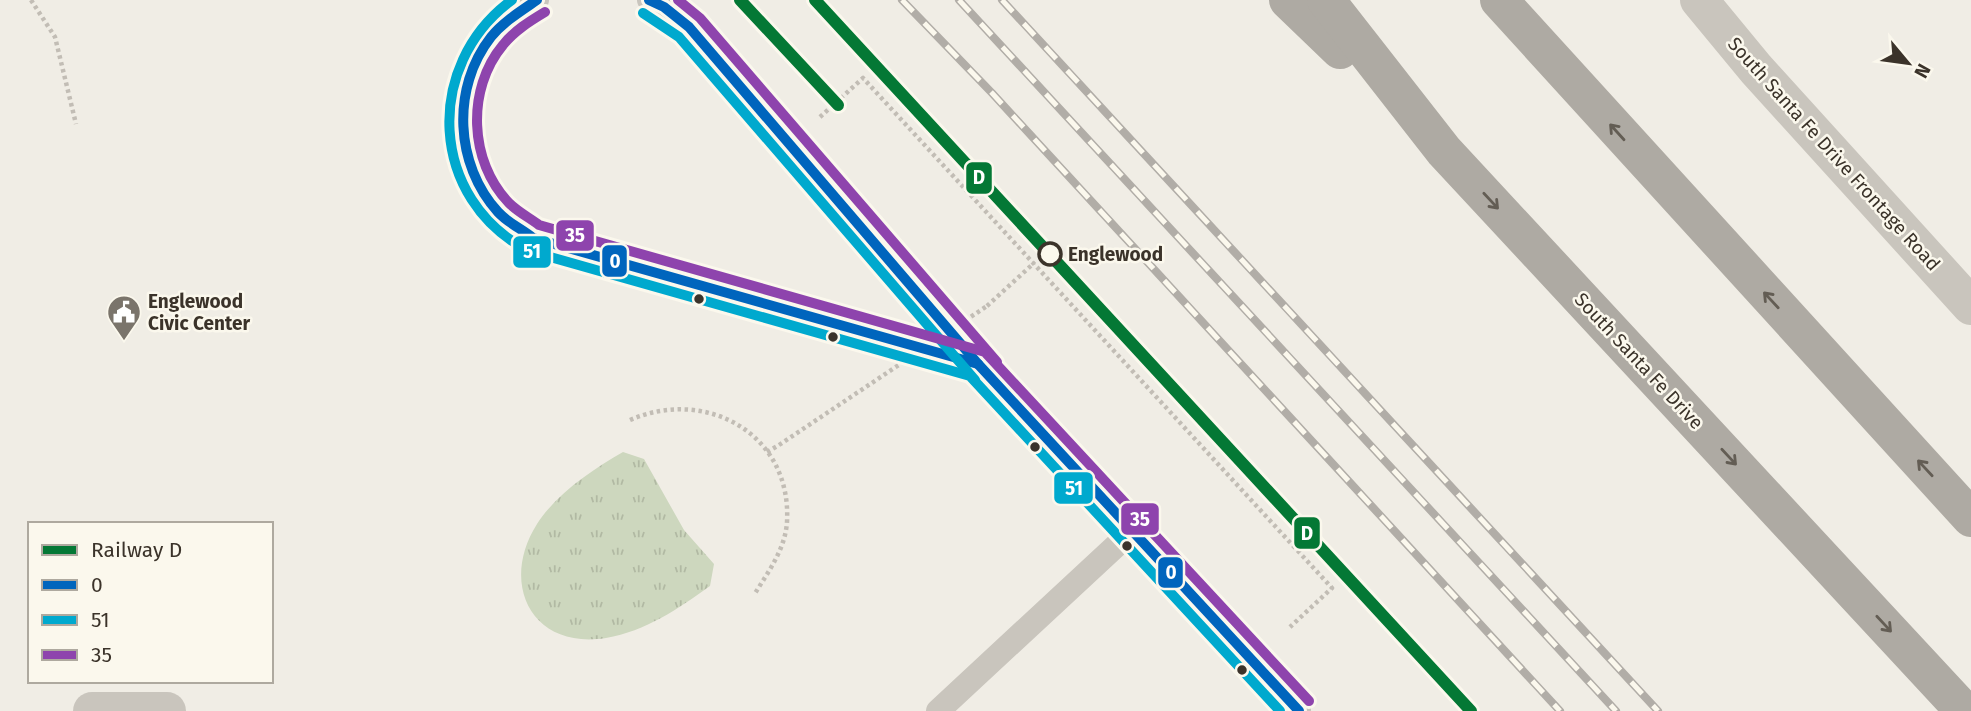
<svg xmlns="http://www.w3.org/2000/svg" width="1971" height="711" font-family="'Fira Sans',sans-serif">
	<style>
		.grass { fill: url(#grass-tufts) }
		.lines { fill: none; stroke-linecap: round; stroke-linejoin: round }
		.path { stroke: #c2bdb5; stroke-width: 4.5; stroke-dasharray: 3.5 3.5; stroke-linecap: butt }
		.service { stroke: #c9c5bd; stroke-width: 24 }
		.minor { stroke: #c9c5bd; stroke-width: 38 }
		.trunk { stroke: #aeaaa3; stroke-width: 38 }
		.rail-casing { stroke: #b1ada7; stroke-width: 8 }
		.rail { stroke: #fbf8ed; stroke-width: 5; stroke-dasharray: 16; stroke-linecap: butt }
		.path-bridge { stroke: #c2bdb5; stroke-width: 4.5; stroke-dasharray: 3.5 3.5; stroke-linecap: butt }
		.bus-1-casing { stroke: #fbf8ed; stroke-width: 16 }
		.bus-2-casing { stroke: #fbf8ed; stroke-width: 16 }
		.bus-3-casing { stroke: #fbf8ed; stroke-width: 16 }
		.bus-1 { stroke: #0065bd; stroke-width: 10 }
		.bus-2 { stroke: #00a9ce; stroke-width: 10 }
		.bus-3 { stroke: #8e44ad; stroke-width: 10 }
		.rail-1-casing { stroke: #fbf8ed; stroke-width: 18 }
		.rail-1 { stroke: #047835; stroke-width: 12 }
		.oneway { stroke: #635d54 }
		.stop-dot { fill: #fbf8ed; stroke: #3b332a; stroke-width: 3.5 }
		.bus-dot { fill: #3b332a; stroke: #fbf8ed; stroke-width: 2.5 }
		.labels { text-anchor: middle; dominant-baseline: central; stroke-width: 5; stroke-linejoin: round; paint-order: stroke }
		.street-label { font-size: 19px; fill: #3b332a; stroke: #fbf8ed }
		.stop-label { font-size: 19px; font-weight: bold; fill: #3b332a; stroke: #fbf8ed; text-anchor: start }
		.poi-label { font-size: 19px; font-weight: bold; fill: #3b332a; stroke: #fbf8ed; text-anchor: start }
		.line-badge { stroke: #fbf8ed; stroke-width: 2.5 }
		.badge-label { font-size: 19px; text-anchor: middle; font-weight: bold; fill: #fff }
	</style>
	<defs>
		<pattern id="grass-tufts" width="24" height="20" patternUnits="userSpaceOnUse" patternTransform="scale(1.75)"><rect width="24" height="20" fill="#cdd7be"/><path d="M3 7l-1-3M5 7V3M7 7l1-3M15 17l-1-3M17 17v-4M19 17l1-3" fill="none" stroke="#b1b9a3"/></pattern>
	</defs>
	<rect width="100%" height="100%" fill="#f0ede5"/>
	<!-- grass -->
	<path class="grass" d="M623,452L644,459L684,530L714,564L710,586C678,609 646,631 606,638C532,650 499,584 537,524C557,493 592,470 623,452Z"/>
	<g class="lines">
		<!-- path -->
		<g class="path">
			<polyline points="31,0 55,37 76,124"/>
			<polyline points="820,117 863,78 1332,588 1290,627"/>
			<polyline points="987,306 1034,263"/>
			<path d="M630,420C705,387 792,433 787,522C785,550 768,572 754,595"/>
			<polyline points="767,452 779,445"/>
		</g>
		<!-- service -->
		<g class="service">
			<path d="M537,0C520,11 505,21 491,37C450,85 455,166 498,212C508,222 522,229 533,238L978,364"/>
			<polyline points="649,0 664,7 689,27 978,364 1299,711"/>
			<polyline points="938,711 1133,530"/>
		</g>
		<!-- minor -->
		<g class="minor">
			<polyline points="1699,0 1756,69 1971,306"/>
			<polyline points="92,711 167,711"/>
		</g>
		<!-- trunk -->
		<g class="trunk">
			<polyline points="1288,0 1340,50"/>
			<polyline points="1326,0 1444,151 1964,711"/>
			<polyline points="1499,0 1971,518"/>
		</g>
		<!-- rail casing -->
		<g class="rail-casing">
			<g id="rail">
				<polyline points="902,0 992,93 1560,711"/>
				<polyline points="959,0 1616,711"/>
				<polyline points="1002,0 1658,711"/>
			</g>
		</g>
		<!-- rail -->
		<use href="#rail" class="rail"/>
		<!-- path-bridge -->
		<polyline class="path-bridge" points="779,445 987,306"/>
		<!-- bus-1 casing -->
		<g class="bus-1-casing">
			<g id="bus-1">
				<path d="M537,0C521,11 503,22 491,37C451,88 455,165 498,212C508,223 522,229 533,238L978,364"/>
				<polyline points="649,0 664,7 689,27 978,364 1299,711"/>
			</g>
		</g>
		<!-- bus-2 casing -->
		<g class="bus-2-casing">
			<g id="bus-2">
				<path d="M512,0C423,65 429,200 529,251L970,376L1280,711"/>
				<polyline points="643,13 679,37 975,380"/>
			</g>
		</g>
		<!-- bus-3 casing -->
		<g class="bus-3-casing">
			<g id="bus-3">
				<polyline points="678,0 700,18 997,362"/>
				<path d="M545,12C530,21 514,31 503,45C466,89 469,162 509,203C518,212 530,218 539,225L985,352L1309,701"/>
			</g>
		</g>
		<!-- bus-1 -->
		<use href="#bus-1" class="bus-1"/>
		<!-- bus-2 -->
		<use href="#bus-2" class="bus-2"/>
		<!-- bus-3 -->
		<use href="#bus-3" class="bus-3"/>
		<!-- rail-1 casing -->
		<g class="rail-1-casing">
			<g id="rail-1">
				<polyline points="740,0 838,105"/>
				<polyline points="815,0 1471,711"/>
			</g>
		</g>
		<!-- rail-1 -->
		<use href="#rail-1" class="rail-1"/>
	</g>
	<!-- one-way arrows -->
	<defs><path id="oneway-shaft" d="M-6 0H5M1.5-3L5.5 0L1.5 3" fill="none" stroke-width="1.6" stroke-linecap="round" stroke-linejoin="round" transform="scale(1.75)"/></defs>
	<g class="oneway">
		<use href="#oneway-shaft" transform="translate(1617 132) rotate(-132)"/>
		<use href="#oneway-shaft" transform="translate(1491 201) rotate(47)"/>
		<use href="#oneway-shaft" transform="translate(1771 300) rotate(-133)"/>
		<use href="#oneway-shaft" transform="translate(1729 457) rotate(47)"/>
		<use href="#oneway-shaft" transform="translate(1925 468) rotate(-133)"/>
		<use href="#oneway-shaft" transform="translate(1884 624) rotate(47)"/>
	</g>
	<!-- icons -->
	<defs>
		<g id="civic-pin" transform="scale(1.75)"><path d="M0 17L-7.5 6A9.5 9.5 0 1 1 7.5 6Z" fill="#7a746b" stroke="#fbf8ed"/><path d="M-.6-6.5H3V-4.5H.6V-3L4-1V1h2V6H-6V1h2V-1L-.6-3ZM-1.2 2.5V6h2.4V2.5Z" fill="#fff"/></g>
	</defs>
	<g fill-rule="evenodd">
		<use href="#civic-pin" x="124" y="312"/>
	</g>
	<!-- markers -->
	<circle class="stop-dot" cx="1050" cy="254" r="11"/>
	<g class="bus-dot">
		<circle cx="699" cy="299" r="6"/>
		<circle cx="833" cy="337" r="6"/>
		<circle cx="1035" cy="447" r="6"/>
		<circle cx="1127" cy="546" r="6"/>
		<circle cx="1242" cy="670" r="6"/>
	</g>
	<g class="labels">
		<!-- street labels -->
		<g class="street-label">
			<text transform="translate(1834 154) rotate(48)">South Santa Fe Drive Frontage Road</text>
			<text transform="translate(1639 361) rotate(47)">South Santa Fe Drive</text>
		</g>
		<!-- stop labels -->
		<g class="stop-label">
			<text x="1068" y="254">Englewood</text>
		</g>
		<!-- poi labels -->
		<g class="poi-label">
			<text x="148" y="301">Englewood<tspan x="148" dy="22">Civic Center</tspan></text>
		</g>
	</g>
	<g class="line-badge">
		<rect x="965" y="161" width="28" height="34" rx="7" fill="#047835"/>
		<rect x="555" y="219" width="40" height="33" rx="7" fill="#8e44ad"/>
		<rect x="512" y="235" width="40" height="34" rx="7" fill="#00a9ce"/>
		<rect x="601" y="244" width="27" height="34" rx="7" fill="#0065bd"/>
		<rect x="1053" y="471" width="41" height="34" rx="7" fill="#00a9ce"/>
		<rect x="1120" y="502" width="40" height="34" rx="7" fill="#8e44ad"/>
		<rect x="1293" y="516" width="28" height="34" rx="7" fill="#047835"/>
		<rect x="1157" y="556" width="27" height="33" rx="7" fill="#0065bd"/>
	</g>
	<g class="badge-label">
		<text x="979" y="184">D</text>
		<text x="575" y="242">35</text>
		<text x="532" y="258">51</text>
		<text x="615" y="268">0</text>
		<text x="1074" y="495">51</text>
		<text x="1140" y="526">35</text>
		<text x="1307" y="540">D</text>
		<text x="1171" y="579">0</text>
	</g>
	<!-- legend -->
	<rect x="28" y="522" width="245" height="161" fill="#fbf8ed" stroke="#aea99f" stroke-width="2"/>
	<rect x="42" y="545" width="35" height="10" fill="#047835" stroke="#aea99f" stroke-width="2"/>
	<text x="91" y="557" font-size="21" fill="#3b332a">Railway D</text>
	<rect x="42" y="580" width="35" height="10" fill="#0065bd" stroke="#aea99f" stroke-width="2"/>
	<text x="91" y="592" font-size="21" fill="#3b332a">0</text>
	<rect x="42" y="615" width="35" height="10" fill="#00a9ce" stroke="#aea99f" stroke-width="2"/>
	<text x="91" y="627" font-size="21" fill="#3b332a">51</text>
	<rect x="42" y="650" width="35" height="10" fill="#8e44ad" stroke="#aea99f" stroke-width="2"/>
	<text x="91" y="662" font-size="21" fill="#3b332a">35</text>
	<!-- north arrow -->
	<g transform="translate(1908 63) rotate(119)" stroke="#fbf8ed" stroke-width="5" paint-order="stroke">
	<path d="M0-5L12 26L0 18L-12 26Z" fill="#3b332a"/>
	<text y="-10" font-size="19" font-weight="bold" text-anchor="middle" fill="#3b332a">N</text>
	</g>
</svg>
